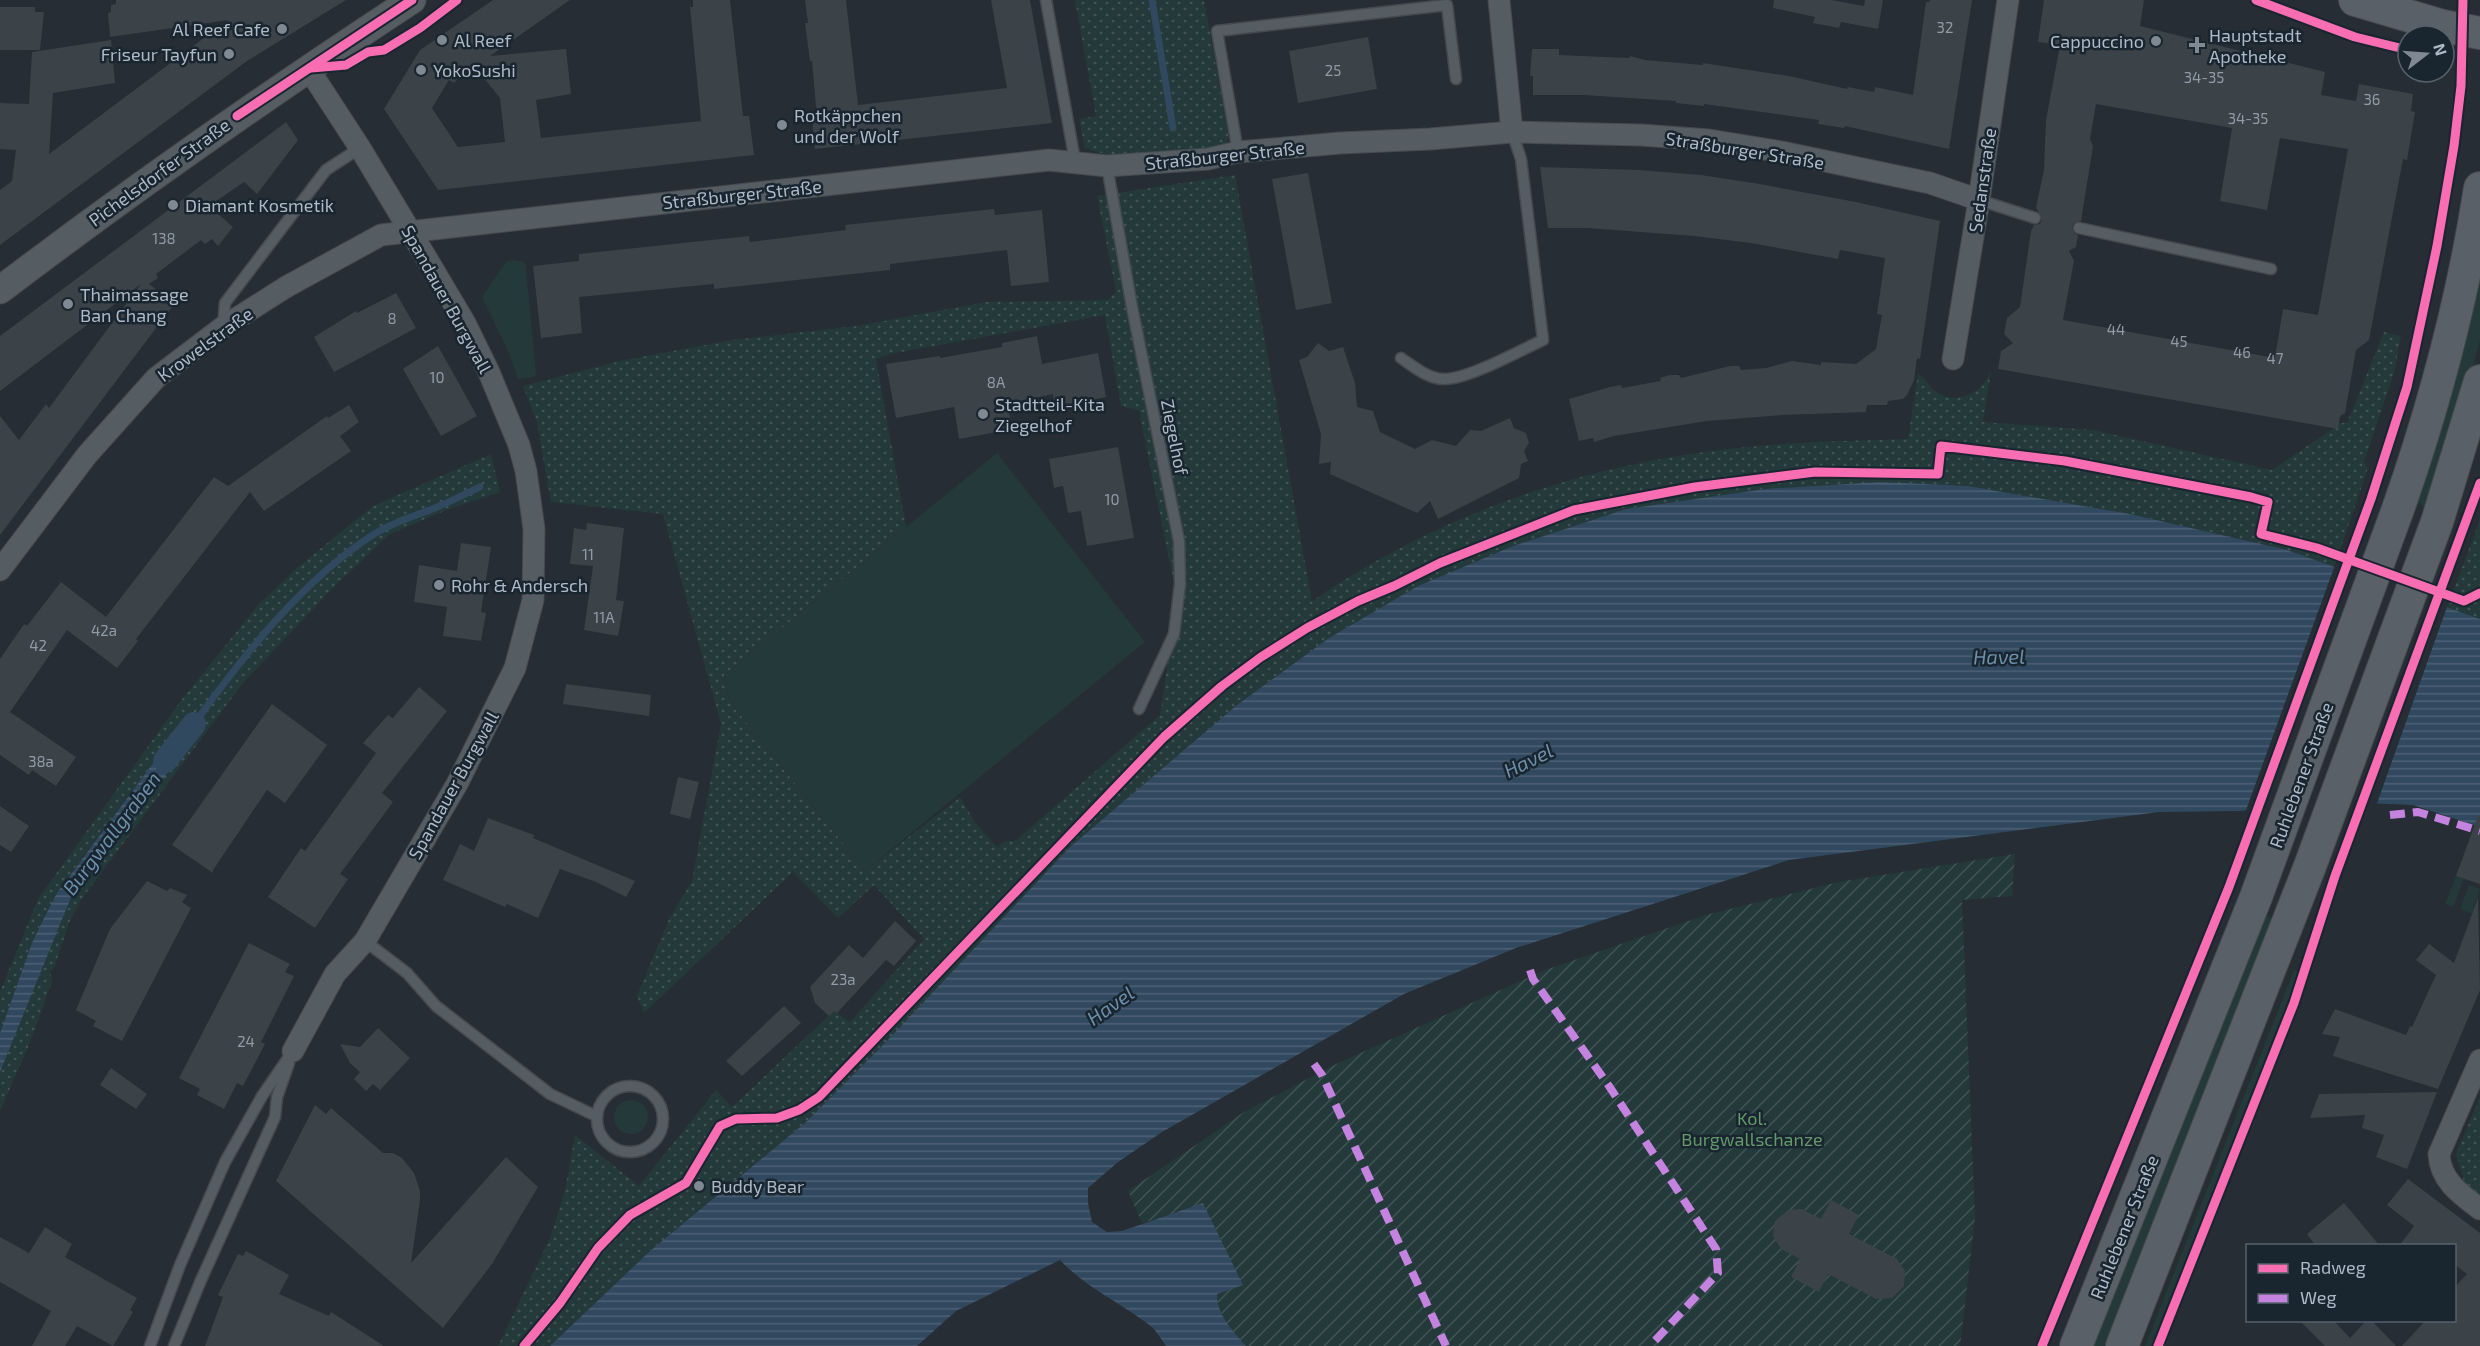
<svg xmlns="http://www.w3.org/2000/svg" width="2480" height="1346" font-family="'Exo 2',sans-serif">
	<style>
		.grass { fill: #23393a }
		.park { fill: url(#park-dots); fill-rule: evenodd }
		.garden { fill: url(#garden-furrows) }
		.water { fill: url(#water-rules) }
		.pier { fill: #262d34 }
		.lines { fill: none; stroke-linecap: round; stroke-linejoin: round }
		.stream { stroke: #31495f; stroke-width: 7 }
		.canal { stroke: #31495f; stroke-width: 24 }
		.building { fill: #3b4248; fill-rule: evenodd }
		.service-casing { stroke: #44494f; stroke-width: 13 }
		.minor-casing { stroke: #44494f; stroke-width: 23 }
		.tertiary-casing { stroke: #44494f; stroke-width: 29 }
		.secondary-casing { stroke: #44494f; stroke-width: 34 }
		.service { stroke: #555c62; stroke-width: 10 }
		.minor { stroke: #555c62; stroke-width: 21 }
		.tertiary { stroke: #555c62; stroke-width: 27 }
		.secondary { stroke: #596067; stroke-width: 32 }
		.quiet { stroke: #c483df; stroke-width: 8; stroke-dasharray: 15 8; stroke-linecap: butt }
		.cycleway-casing { stroke: #19252f; stroke-width: 13 }
		.cycleway { stroke: #f96db3; stroke-width: 9 }
		.poi-dot { fill: #7e8994; stroke: #19252f; stroke-width: 2 }
		.labels { text-anchor: middle; dominant-baseline: central; stroke-width: 5; stroke-linejoin: round; paint-order: stroke }
		.number-label { font-size: 15px; fill: #919ca7 }
		.poi-label { font-size: 18px; fill: #aebac7; stroke: #19252f; text-anchor: start }
		.street-label { font-size: 18px; fill: #aebac7; stroke: #19252f }
		.park-label { font-size: 18px; fill: #64996a; stroke: #19252f }
		.water-label { font-size: 20px; font-style: italic; fill: #6c90ac; stroke: #19252f }
	</style>
	<defs>
		<pattern id="park-dots" width="8" height="8" patternUnits="userSpaceOnUse" patternTransform="scale(1.5)"><rect width="8" height="8" fill="#23393a"/><path d="M2 2h.1M6 6h.1" fill="none" stroke="#405455" stroke-width="1.8" stroke-linecap="round"/></pattern>
		<pattern id="garden-furrows" width="10" height="10" patternUnits="userSpaceOnUse" patternTransform="scale(1.5)"><rect width="10" height="10" fill="#23393a"/><path d="M-1 1l2-2M0 10L10 0M9 11l2-2" fill="none" stroke="#405455"/></pattern>
		<pattern id="water-rules" width="6" height="5" patternUnits="userSpaceOnUse" patternTransform="scale(1.5)"><rect width="6" height="5" fill="#31495f"/><path d="M0 2.5h6" fill="none" stroke="#4c6174"/></pattern>
	</defs>
	<rect width="100%" height="100%" fill="#262d34"/>
	<!-- grass -->
	<g class="grass">
		<polygon points="513,260 525,262 526,268 536,374 534,377 518,379 509,353 482,297 506,262"/>
		<polygon points="2480,265 2480,340 2458,422 2427,513 2420,503 2411,509"/>
		<polygon points="997,453 1145,642 865,871 729,701 724,675"/>
		<polygon points="2456,876 2464,879 2453,907 2445,904"/>
		<polygon points="2469,885 2480,889 2472,914 2460,909"/>
		<polygon points="2263,909 2267,916 2274,919 2110,1346 2087,1346"/>
		<polygon points="2294,970 2301,972 2287,1010 2154,1346 2145,1346"/>
		<circle cx="631" cy="1117" r="17"/>
	</g>
	<!-- park -->
	<g class="park">
		<polygon points="1075,0 1204,0 1228,133 1228,140 1224,146 1207,151 1114,157 1085,148 1079,119 1096,116"/>
		<path d="M1235,175L1312,601C1447,509 1596,460 1758,446C1808,441 1858,441 1908,439L1918,374C1926,377 1928,386 1935,391C1957,407 1981,393 1991,371L1983,422L2093,430L2272,470L2337,426L2339,423H2347L2384,332L2401,336L2394,373L2364,462L2368,468L2334,568L2287,550L2130,514L1968,486L1880,482L1765,489L1626,509L1513,546L1418,586L1329,638L1237,705L1070,847L884,1044L805,1123L650,1251L550,1346H498L551,1236L565,1190L575,1135L639,1186L716,1090L732,1107L834,1011L850,1022L924,939L874,885L838,918L793,872L644,1013L637,996L669,919L692,881L721,724L663,514L551,502L537,423L523,386L624,360L732,340L857,326L986,302L1108,300L1116,291L1097,196ZM1105,315L1121,406L1139,411L1177,599L1160,715L1015,841H1005L997,847L974,821L960,797L865,871L729,701L724,675L906,527L876,359L890,354Z"/>
		<polygon points="491,454 500,492 449,509 390,534 334,587 243,683 81,900 69,923 55,966 50,972 52,982 29,1045 0,1111 0,1072 72,895 197,734 171,739 62,885 41,923 0,1033 0,992 38,899 182,699 259,604 298,567 373,506"/>
		<polygon points="2480,520 2480,619 2447,607"/>
		<polygon points="2480,1097 2480,1199 2466,1189 2456,1154"/>
	</g>
	<!-- garden -->
	<path class="garden" d="M2015,854L2012,896L1962,900L1975,1218L1960,1346H1246C1233,1331 1217,1315 1217,1294L1242,1284L1203,1204L1142,1223L1128,1191L1244,1112L1336,1064L1545,970L1706,915L1838,882Z"/>
	<!-- water -->
	<g class="water">
		<path d="M1880,482L1968,486L2130,514L2287,550L2480,619V827L2413,805L2317,801L2240,811L2159,812L1789,860L1516,948L1404,994L1162,1132L1118,1162L1088,1188V1203L1092,1222L1107,1232L1122,1231L1203,1203L1243,1285L1217,1294C1217,1315 1233,1331 1246,1346H1166C1162,1340 1157,1332 1152,1327C1122,1303 1087,1289 1060,1260L956,1311L917,1346H550L650,1251L805,1123L884,1044L1070,847L1237,705L1329,638L1418,586L1513,546L1626,509L1765,489Z"/>
		<polygon points="198,734 72,895 0,1072 0,1033 32,943 42,922 57,893 171,739"/>
	</g>
	<!-- pier -->
	<polygon class="pier" points="2335,565 2448,604 2376,806 2318,804 2245,813"/>
	<g class="lines">
		<!-- stream -->
		<g class="stream">
			<polyline points="1152,0 1173,128"/>
			<path d="M194,724C242,657 305,577 376,533C394,522 415,516 435,508C450,502 465,494 480,487"/>
		</g>
		<!-- canal -->
		<polyline class="canal" points="165,761 194,724"/>
	</g>
	<!-- building -->
	<g class="building">
		<polygon points="116,0 346,0 247,61 0,245 0,190 12,181 16,150 0,149 0,103 29,104 32,52 111,40 115,83 53,93 49,154 228,20 110,37 108,13 111,12 111,5 116,4"/>
		<path d="M493,0H570L490,56L566,49L571,94L536,100L541,138L701,121L690,7H693V0H730L743,116H749L754,155L438,190L384,109L420,50ZM475,67L500,98L505,142L458,147L432,108L449,80L454,83L459,77Z"/>
		<polygon points="805,0 846,0 858,105 1007,88 991,0 1030,0 1052,123 815,149 812,118 817,118 812,61 810,61 805,23 808,23"/>
		<polygon points="1774,0 1831,0 1864,6 1865,0 1883,0 1878,29 1841,22 1839,28 1813,23 1815,17 1773,8"/>
		<polygon points="1930,0 1972,0 1949,149 1845,126 1844,128 1818,124 1819,120 1704,104 1704,106 1676,103 1676,101 1584,95 1533,95 1533,76 1530,76 1532,49 1559,49 1559,55 1629,58 1630,56 1645,60 1703,65 1703,63 1789,76 1847,89 1848,87 1874,92 1875,87 1913,95 1926,2 1929,2"/>
		<path d="M2044,0H2144L2140,26L2325,72L2321,95L2356,101L2359,84L2413,94L2411,111L2415,112L2407,160L2403,159L2369,340L2356,350L2345,413L2340,416L2338,429L1998,369L2001,351L2013,343L2004,334L2007,318L2020,307L2031,231L2034,225L2040,224L2042,220L2036,207L2044,170L2046,120L2060,45L2038,42ZM2096,104L2232,128L2220,201L2267,210L2280,138L2348,149L2318,315L2283,309L2275,358L2063,320L2074,261L2069,251L2076,247L2078,235L2074,233L2072,227L2074,223L2081,221L2093,146L2090,139Z"/>
		<polygon points="0,7 35,7 35,12 44,12 40,50 0,50"/>
		<polygon points="1368,37 1377,89 1298,103 1289,51"/>
		<polygon points="286,122 298,140 257,194 244,182 209,206 233,227 218,246 212,239 205,244 201,240 156,274 158,278 149,284 175,303 0,535 0,416 19,440 46,404 49,408 141,284 0,391 0,336"/>
		<polygon points="1540,167 1639,170 1701,175 1760,184 1856,202 1940,221 1920,359 1917,358 1914,380 1907,395 1903,399 1888,401 1887,405 1867,405 1866,412 1782,415 1707,421 1614,436 1594,442 1593,438 1579,441 1569,399 1610,387 1621,385 1622,388 1661,381 1660,378 1670,375 1679,375 1681,378 1730,366 1739,366 1741,370 1766,368 1792,361 1821,365 1821,362 1856,364 1876,349 1882,315 1877,314 1885,258 1840,250 1838,259 1751,243 1694,236 1588,228 1548,228"/>
		<polygon points="1308,173 1332,303 1296,310 1272,179"/>
		<polygon points="994,209 995,215 1042,210 1049,282 1011,286 1007,250 890,264 890,270 714,289 714,284 579,297 582,333 541,338 533,266 579,261 579,254 749,236 750,242 846,230 845,225"/>
		<polygon points="396,293 416,328 334,372 314,337 356,311 357,313"/>
		<polygon points="1037,336 1042,364 1098,353 1106,397 1054,408 1053,394 1007,404 1013,429 959,439 954,407 896,418 886,364 940,356 940,358 1002,347 1002,343"/>
		<polygon points="1318,343 1329,351 1343,347 1355,383 1357,407 1373,411 1380,432 1415,449 1432,440 1456,446 1470,430 1481,431 1510,418 1514,428 1526,433 1529,443 1524,451 1528,461 1521,464 1519,478 1438,519 1430,501 1417,513 1330,474 1331,462 1319,464 1321,434 1299,360 1307,357"/>
		<polygon points="438,346 477,416 441,436 403,369"/>
		<polygon points="349,405 359,422 340,436 351,451 264,511 250,492 136,639 138,641 117,668 67,630 10,712 76,757 56,786 32,770 29,775 0,755 0,659 24,624 27,626 61,582 106,617 214,477 228,486 327,416 328,418"/>
		<polygon points="1118,447 1134,538 1087,546 1081,511 1068,513 1063,486 1054,488 1049,459"/>
		<polygon points="587,523 624,528 616,600 624,601 618,636 584,630 593,566 570,564 574,528 586,530"/>
		<polygon points="461,543 491,547 481,612 486,613 481,641 443,636 447,607 414,602 419,565 457,571"/>
		<polygon points="566,684 651,695 649,716 563,704"/>
		<polygon points="419,687 447,711 382,793 393,802 340,874 348,879 315,928 268,897 301,848 305,851 376,753 363,743 388,715 393,718"/>
		<polygon points="272,704 327,745 285,803 267,790 213,870 213,873 172,845"/>
		<polygon points="678,777 699,782 690,819 670,814"/>
		<polygon points="0,806 29,826 11,852 0,845"/>
		<polygon points="2478,816 2480,816 2480,884 2456,876"/>
		<polygon points="488,818 534,835 533,838 635,881 626,897 596,882 560,869 538,918 507,904 505,907 443,880 460,844 474,851"/>
		<polygon points="147,881 167,891 170,888 187,895 182,902 191,908 122,1041 93,1026 96,1021 76,1010 110,929"/>
		<polygon points="2478,898 2480,990 2438,1089 2333,1056 2340,1037 2322,1034 2335,1009 2406,1035 2410,1026 2412,1027 2436,975 2416,960 2429,944 2454,963"/>
		<polygon points="895,921 916,941 894,966 886,960 837,1013 834,1011 829,1016 815,1003 810,987 849,945 863,958"/>
		<polygon points="249,943 290,964 285,972 294,976 261,1042 265,1044 243,1086 237,1083 224,1109 197,1095 200,1089 179,1078"/>
		<polygon points="784,1006 801,1023 742,1076 726,1061"/>
		<polygon points="378,1028 410,1058 380,1090 373,1084 366,1091 354,1079 360,1072 350,1063 340,1044 360,1047"/>
		<polygon points="111,1068 147,1094 136,1109 100,1085"/>
		<polygon points="2437,1092 2407,1169 2376,1157 2384,1135 2362,1128 2365,1115 2310,1118 2319,1094"/>
		<polygon points="315,1105 326,1114 331,1108 383,1153 393,1153 402,1158 414,1173 420,1191 420,1200 411,1263 506,1157 538,1187 492,1264 443,1328 276,1181"/>
		<polygon points="2408,1179 2480,1233 2480,1346 2402,1346 2426,1320 2454,1320 2454,1288 2467,1274 2454,1264 2454,1245 2400,1245 2414,1226 2387,1205"/>
		<polygon points="1831,1200 1859,1215 1849,1234 1897,1259 1905,1271 1904,1286 1892,1298 1876,1299 1828,1274 1819,1292 1791,1277 1800,1259 1781,1249 1773,1236 1775,1221 1788,1210 1802,1209 1821,1219"/>
		<polygon points="2344,1203 2360,1222 2379,1245 2315,1245 2307,1234"/>
		<polygon points="45,1227 72,1244 65,1257 137,1298 130,1310 133,1312 113,1346 77,1326 65,1346 32,1346 51,1311 0,1282 0,1237 29,1253"/>
		<polygon points="246,1251 289,1275 279,1294 329,1316 331,1312 384,1346 205,1346 223,1297 218,1295 238,1254 243,1256"/>
		<polygon points="2299,1320 2333,1320 2350,1338 2367,1320 2371,1320 2396,1346 2325,1346"/>
	</g>
	<g class="lines">
		<!-- service casing -->
		<g class="service-casing">
			<g id="service">
				<polyline points="1046,0 1075,161"/>
				<polyline points="1238,152 1217,31 1447,5 1456,79"/>
				<polyline points="1107,166 1132,307 1179,541 1180,584 1174,634 1139,709"/>
				<polyline points="1979,200 2035,218"/>
				<polyline points="2079,228 2271,269"/>
				<polyline points="223,326 225,303 326,170 360,148"/>
				<path d="M1401,358C1414,367 1427,378 1443,379C1467,380 1519,351 1543,340L1521,159L1512,132"/>
				<polyline points="365,941 407,973 436,1006 550,1094 596,1116"/>
				<circle cx="630" cy="1119" r="33"/>
				<polyline points="150,1346 180,1265 225,1162 262,1096 293,1051"/>
				<polyline points="174,1346 201,1280 275,1117 277,1097 289,1063"/>
			</g>
		</g>
		<!-- minor casing -->
		<g class="minor-casing">
			<g id="minor">
				<polyline points="1499,0 1512,132"/>
				<polyline points="1953,359 1979,200 2008,0"/>
				<polyline points="0,570 87,455 156,378 223,327 286,287 381,235 1049,160 1107,166 1208,159 1238,152 1340,143 1430,139 1512,132 1641,135 1709,140 1782,152 1930,183 1979,200"/>
				<polyline points="293,1051 335,974 365,941 457,784 515,668 533,600 534,529 526,471 519,445 488,370 465,323 433,269 360,148 308,68"/>
				<path d="M2480,1060L2439,1154C2440,1180 2460,1194 2480,1209"/>
			</g>
		</g>
		<!-- tertiary casing -->
		<g class="tertiary-casing">
			<path id="tertiary" d="M0,290C134,188 272,92 412,0"/>
		</g>
		<!-- secondary casing -->
		<g class="secondary-casing">
			<g id="secondary">
				<polyline points="2355,0 2443,26 2480,33"/>
				<path d="M2076,1346L2256,897L2398,509C2435,404 2463,298 2480,188"/>
				<polyline points="2122,1346 2310,866 2437,522 2480,381"/>
			</g>
		</g>
		<!-- service -->
		<use href="#service" class="service"/>
		<!-- minor -->
		<use href="#minor" class="minor"/>
		<!-- tertiary -->
		<use href="#tertiary" class="tertiary"/>
		<!-- secondary -->
		<use href="#secondary" class="secondary"/>
		<!-- quiet -->
		<g class="quiet">
			<polyline points="2390,815 2418,812 2480,831"/>
			<polyline points="1530,970 1533,979 1609,1086 1716,1249 1718,1273 1650,1346"/>
			<polyline points="1314,1064 1322,1075 1446,1346"/>
		</g>
		<!-- cycleway casing -->
		<g class="cycleway-casing">
			<g id="cycleway">
				<polyline points="2256,0 2355,37 2408,50"/>
				<polyline points="311,68 346,65 368,52 384,50 420,28 457,0"/>
				<polyline points="237,116 412,0"/>
				<polyline points="524,1346 560,1303 598,1248 630,1215 686,1183 720,1126 736,1119 777,1118 799,1110 819,1097 1164,737 1222,686 1261,657 1307,628 1358,601 1394,586 1440,563 1574,510 1695,487 1815,472 1938,474 1941,446 2065,461 2251,497 2268,502 2261,534 2317,548 2464,601 2480,593"/>
				<polyline points="2042,1346 2229,887 2371,499 2407,387 2437,246 2454,146 2461,86 2463,0"/>
				<polyline points="2158,1346 2294,1003 2335,876 2480,483"/>
			</g>
		</g>
		<!-- cycleway -->
		<use href="#cycleway" class="cycleway"/>
	</g>
	<!-- markers -->
	<g class="poi-dot">
		<circle cx="282" cy="29" r="6"/>
		<circle cx="442" cy="40" r="6"/>
		<circle cx="2156" cy="41" r="6"/>
		<path d="M2194 36h6v6h6v6h-6v6h-6v-6h-6v-6h6z"/>
		<circle cx="229" cy="54" r="6"/>
		<circle cx="421" cy="70" r="6"/>
		<circle cx="782" cy="125" r="6"/>
		<circle cx="173" cy="205" r="6"/>
		<circle cx="68" cy="304" r="6"/>
		<circle cx="983" cy="414" r="6"/>
		<circle cx="439" cy="585" r="6"/>
		<circle cx="699" cy="1186" r="6"/>
	</g>
	<g class="labels">
		<!-- number labels -->
		<g class="number-label">
			<text x="1945" y="27">32</text>
			<text x="1333" y="70">25</text>
			<text x="2204" y="77">34-35</text>
			<text x="2372" y="99">36</text>
			<text x="2248" y="118">34-35</text>
			<text x="164" y="238">138</text>
			<text x="392" y="318">8</text>
			<text x="2116" y="329">44</text>
			<text x="2179" y="341">45</text>
			<text x="2242" y="352">46</text>
			<text x="2275" y="358">47</text>
			<text x="437" y="377">10</text>
			<text x="996" y="382">8A</text>
			<text x="1112" y="499">10</text>
			<text x="588" y="554">11</text>
			<text x="604" y="617">11A</text>
			<text x="104" y="630">42a</text>
			<text x="38" y="645">42</text>
			<text x="41" y="761">38a</text>
			<text x="843" y="979">23a</text>
			<text x="246" y="1041">24</text>
		</g>
		<!-- poi labels -->
		<g class="poi-label">
			<text x="270" y="29" text-anchor="end">Al Reef Cafe</text>
			<text x="2209" y="35">Hauptstadt<tspan x="2209" dy="21">Apotheke</tspan></text>
			<text x="454" y="40">Al Reef</text>
			<text x="2144" y="41" text-anchor="end">Cappuccino</text>
			<text x="217" y="54" text-anchor="end">Friseur Tayfun</text>
			<text x="433" y="70">YokoSushi</text>
			<text x="794" y="115">Rotkäppchen<tspan x="794" dy="21">und der Wolf</tspan></text>
			<text x="185" y="205">Diamant Kosmetik</text>
			<text x="80" y="294">Thaimassage<tspan x="80" dy="21">Ban Chang</tspan></text>
			<text x="995" y="404">Stadtteil-Kita<tspan x="995" dy="21">Ziegelhof</tspan></text>
			<text x="451" y="585">Rohr &amp; Andersch</text>
			<text x="711" y="1186">Buddy Bear</text>
		</g>
		<!-- street labels -->
		<g class="street-label">
			<text transform="translate(1745 150) rotate(9)">Straßburger Straße</text>
			<text transform="translate(1225 155) rotate(-6)">Straßburger Straße</text>
			<text transform="translate(159 172) rotate(-36)">Pichelsdorfer Straße</text>
			<text transform="translate(1982 180) rotate(-82)">Sedanstraße</text>
			<text transform="translate(742 194) rotate(-6)">Straßburger Straße</text>
			<text transform="translate(447 299) rotate(61)">Spandauer Burgwall</text>
			<text transform="translate(205 344) rotate(-36)">Krowelstraße</text>
			<text transform="translate(1175 437) rotate(79)">Ziegelhof</text>
			<text transform="translate(2301 775) rotate(-70)">Ruhlebener Straße</text>
			<text transform="translate(453 785) rotate(-61)">Spandauer Burgwall</text>
			<text transform="translate(2124 1227) rotate(-68)">Ruhlebener Straße</text>
		</g>
		<!-- park labels -->
		<g class="park-label">
			<text x="1752" y="1118">Kol.<tspan x="1752" dy="21">Burgwallschanze</tspan></text>
		</g>
		<!-- water labels -->
		<g class="water-label">
			<text transform="translate(1999 656) rotate(-1)">Havel</text>
			<text transform="translate(1528 760) rotate(-26)">Havel</text>
			<text transform="translate(111 833) rotate(-53)">Burgwallgraben</text>
			<text transform="translate(1110 1005) rotate(-35)">Havel</text>
		</g>
	</g>
	<!-- legend -->
	<rect x="2246" y="1244" width="210" height="78" fill="#19252f" stroke="#55616c" stroke-width="1.5"/>
	<rect x="2258" y="1264" width="30" height="9" fill="#f96db3" stroke="#55616c" stroke-width="1.5"/>
	<text x="2300" y="1274" font-size="18" fill="#aebac7">Radweg</text>
	<rect x="2258" y="1294" width="30" height="9" fill="#c483df" stroke="#55616c" stroke-width="1.5"/>
	<text x="2300" y="1304" font-size="18" fill="#aebac7">Weg</text>
	<!-- north arrow -->
	<g transform="translate(2426 54) rotate(73)"><circle r="28" fill="#19252f" stroke="#55616c" stroke-width="1.5"/>
	<path d="M0-4.5L10 22L0 15L-10 22Z" fill="#7e8994"/>
	<text y="-9" font-size="16" font-weight="bold" text-anchor="middle" fill="#aebac7">N</text>
	</g>
</svg>
